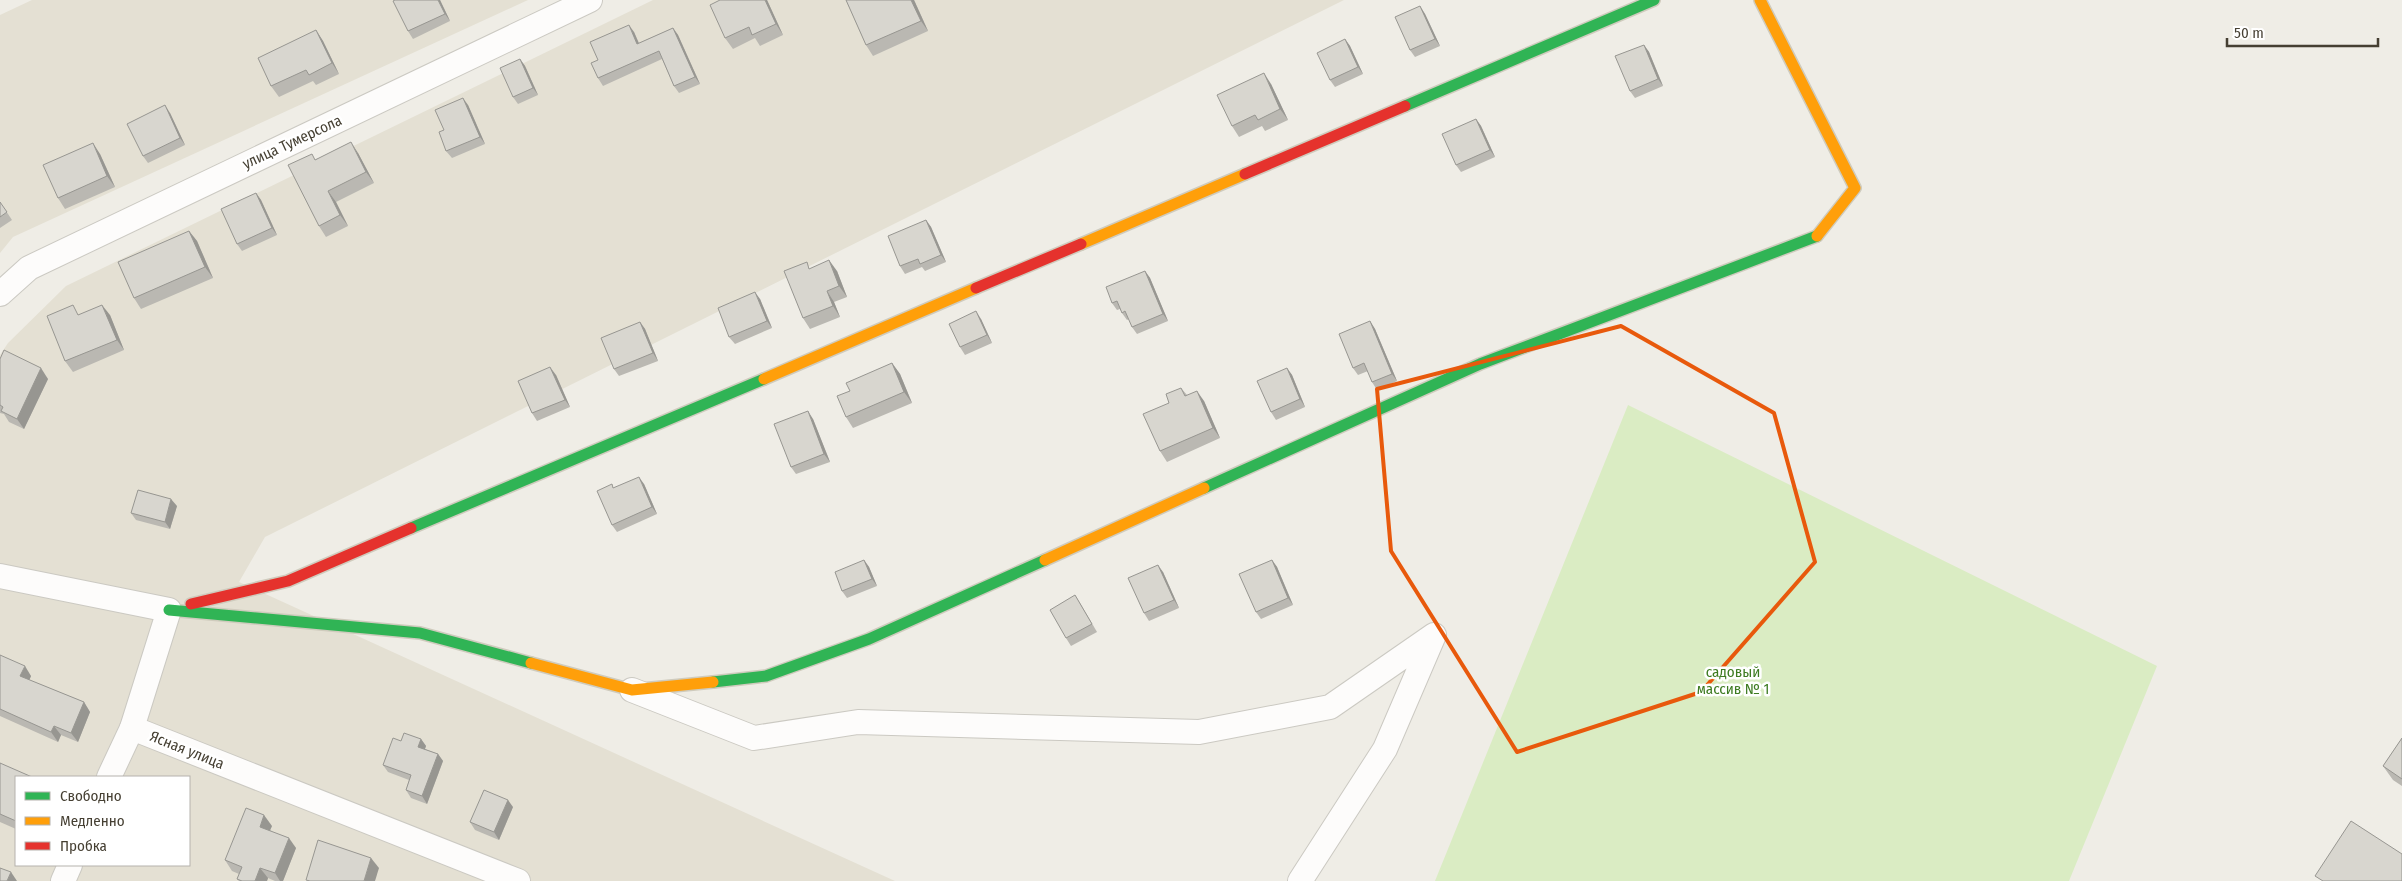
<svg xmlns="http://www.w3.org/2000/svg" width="2402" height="881" font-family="'Fira Sans Condensed',sans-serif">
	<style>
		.residential { fill: #e4e0d3; fill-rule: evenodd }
		.green { fill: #daecc3 }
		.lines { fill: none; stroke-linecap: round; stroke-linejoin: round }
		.street-casing { stroke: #cbc9c2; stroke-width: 26 }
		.fast-casing { stroke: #cfcbbd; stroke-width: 14 }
		.slow-casing { stroke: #cfcbbd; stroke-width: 14 }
		.jam-casing { stroke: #cfcbbd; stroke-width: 14 }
		.street { stroke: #fdfcfb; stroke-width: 24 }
		.fast { stroke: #30b455; stroke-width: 11 }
		.slow { stroke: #ff9f0a; stroke-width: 11 }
		.jam { stroke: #e5322d; stroke-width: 11 }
		.wall { fill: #bab8b2 }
		.shaded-wall { fill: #979691 }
		.building { fill: #d8d6cf; stroke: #979691 }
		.marked { fill: none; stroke: #e8590c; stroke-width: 4; stroke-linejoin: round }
		.labels { text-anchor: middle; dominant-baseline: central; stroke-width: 5; stroke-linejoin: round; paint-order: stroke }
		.street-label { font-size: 15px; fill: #453f32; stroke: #fff }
		.park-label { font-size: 15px; fill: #3d7b21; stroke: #fff }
	</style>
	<rect width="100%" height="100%" fill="#efede6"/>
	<!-- residential -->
	<g class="residential">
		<polygon points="32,0 528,0 13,237 0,253 0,15"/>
		<path d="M653,0H1344L265,537L239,582L895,881H0V355L8,343L66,286ZM16,777H189V865H16Z"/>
	</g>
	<!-- green -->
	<polygon class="green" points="1628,405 2157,666 2069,881 1435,881"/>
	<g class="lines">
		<!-- street casing -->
		<g class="street-casing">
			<g id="street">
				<polyline points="0,294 29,268 590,0"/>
				<polyline points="0,576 169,610 132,728 518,881"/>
				<polyline points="632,690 754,738 858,722 1199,732 1330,707 1434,635 1385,749 1300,881"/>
				<polyline points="109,777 132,728"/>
				<polyline points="63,881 70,865"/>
			</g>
		</g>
		<!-- fast casing -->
		<g class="fast-casing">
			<g id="fast">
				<polyline points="1405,106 1654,0"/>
				<polyline points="1204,488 1480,364 1817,236"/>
				<polyline points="411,528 764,379"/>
				<polyline points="169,610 420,633 531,663"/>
				<polyline points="713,682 766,676 869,639 1045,560"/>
			</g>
		</g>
		<!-- slow casing -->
		<g class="slow-casing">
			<g id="slow">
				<polyline points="1760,0 1855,188 1817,236"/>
				<polyline points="1081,244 1245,174"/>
				<polyline points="764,379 976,288"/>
				<polyline points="1045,560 1204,488"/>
				<polyline points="531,663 632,690 713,682"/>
			</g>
		</g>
		<!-- jam casing -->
		<g class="jam-casing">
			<g id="jam">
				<polyline points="1245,174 1405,106"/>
				<polyline points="976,288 1081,244"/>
				<polyline points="191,604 288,581 411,528"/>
			</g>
		</g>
		<!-- street -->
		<use href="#street" class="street"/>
		<!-- fast -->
		<use href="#fast" class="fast"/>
		<!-- slow -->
		<use href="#slow" class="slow"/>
		<!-- jam -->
		<use href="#jam" class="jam"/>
	</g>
	<!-- wall -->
	<g class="wall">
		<polygon points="395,0 440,0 450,21 413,39 408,31"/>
		<polygon points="767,0 783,35 760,46 755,38 733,49 725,38"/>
		<polygon points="846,0 914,0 928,31 873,56 866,45"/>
		<polygon points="1420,6 1425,14 1440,46 1415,57 1410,50"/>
		<polygon points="673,28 678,35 700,84 679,93 674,86 662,59 603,86 598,78 598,60 634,32 639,43"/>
		<polygon points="316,30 323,41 339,74 316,85 313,81 279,97 271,86"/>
		<polygon points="1345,39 1350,46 1363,74 1335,87 1330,80"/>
		<polygon points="1644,45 1649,52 1663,86 1635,98 1630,91"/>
		<polygon points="520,59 525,66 538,95 518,104 513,97"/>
		<polygon points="1271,84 1288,120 1265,131 1262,126 1239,137 1232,126"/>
		<polygon points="468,105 485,144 452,158 446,151 444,130"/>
		<polygon points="170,113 185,145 148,163 143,156"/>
		<polygon points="1476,119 1481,126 1495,157 1461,172 1456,165"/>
		<polygon points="358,153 374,183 336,202 348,226 326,237 319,226 316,159"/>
		<polygon points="100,154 115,187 65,209 58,198"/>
		<polygon points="256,193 261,200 277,235 242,251 237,244"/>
		<polygon points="0,202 12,220 0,228"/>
		<polygon points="926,220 931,227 946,262 925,271 922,267 905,274 900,266"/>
		<polygon points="189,231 197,241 213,278 141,309 134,298"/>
		<polygon points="811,268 837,271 847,297 834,302 840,317 810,329 803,318"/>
		<polygon points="1145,271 1150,278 1168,321 1137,334 1132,327 1129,319 1127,320 1122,313 1120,309 1117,310 1112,303"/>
		<polygon points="760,299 772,328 735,344 729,337"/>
		<polygon points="80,314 110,315 124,350 73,372 65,361"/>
		<polygon points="981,319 992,343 965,355 960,347"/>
		<polygon points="1370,321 1375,329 1397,381 1377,390 1372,382 1368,371 1358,375 1353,368"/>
		<polygon points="640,322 645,329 658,361 619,376 614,369"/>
		<polygon points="0,359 48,379 24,429 9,422 4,414 0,413"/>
		<polygon points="892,363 900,374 912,403 853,428 846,417"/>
		<polygon points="1287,368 1292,375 1305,407 1276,420 1271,412"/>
		<polygon points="556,375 570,407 537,421 532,413"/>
		<polygon points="1181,388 1187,395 1204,401 1220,438 1167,462 1160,451 1169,403"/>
		<polygon points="813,419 830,462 796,474 791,467"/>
		<polygon points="644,484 657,514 617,532 612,525"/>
		<polygon points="177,506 170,529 136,520 131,513"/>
		<polygon points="864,560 869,567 877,586 847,598 842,591"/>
		<polygon points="1272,560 1277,567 1293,605 1261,619 1256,612"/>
		<polygon points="1163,572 1179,608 1149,621 1144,613"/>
		<polygon points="1075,595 1080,603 1097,632 1071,646 1066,638"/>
		<polygon points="0,655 31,676 29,680 84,702 90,712 78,742 61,735 58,742 0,716"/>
		<polygon points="2402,738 2402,786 2393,780 2383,766"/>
		<polygon points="421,739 426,746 425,749 438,754 443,761 427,804 411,798 406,790 409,780 388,772 383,765 401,741"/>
		<polygon points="0,763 16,777 16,829 0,822"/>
		<polygon points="513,807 499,840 475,830 470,822"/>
		<polygon points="272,826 270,830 296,848 283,881 275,881 268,878 267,881 239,881 237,879 239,874 232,871 225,860"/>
	</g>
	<!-- shaded-wall -->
	<g class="shaded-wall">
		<polygon points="438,0 440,0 450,21 445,14"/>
		<polygon points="765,0 767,0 783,35 776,24"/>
		<polygon points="911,0 914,0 928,31 921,21"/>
		<polygon points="1420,6 1425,14 1440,46 1435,39"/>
		<polygon points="629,25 634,32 642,51 637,44"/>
		<polygon points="673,28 678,35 700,84 695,77"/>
		<polygon points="316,30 323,41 339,74 332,63"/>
		<polygon points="1345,39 1350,46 1363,74 1358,67"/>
		<polygon points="1644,45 1649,52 1663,86 1658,79"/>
		<polygon points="520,59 525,66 538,95 533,88"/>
		<polygon points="1264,73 1271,84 1288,120 1280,109"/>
		<polygon points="463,98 468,105 485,144 480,137"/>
		<polygon points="165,105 170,113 185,145 180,138"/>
		<polygon points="1476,119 1481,126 1495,157 1490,150"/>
		<polygon points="351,142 358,153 374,183 366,172"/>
		<polygon points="93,143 100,154 115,187 107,176"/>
		<polygon points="328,191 336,202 348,226 340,215"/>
		<polygon points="256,193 261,200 277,235 272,228"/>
		<polygon points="926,220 931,227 946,262 941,255"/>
		<polygon points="189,231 197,241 213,278 205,267"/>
		<polygon points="829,260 837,271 847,297 839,286"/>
		<polygon points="1145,271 1150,278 1168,321 1163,314"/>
		<polygon points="827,291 834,302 840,317 833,306"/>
		<polygon points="755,292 760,299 772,328 767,321"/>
		<polygon points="102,305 110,315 124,350 117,340"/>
		<polygon points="976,311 981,319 992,343 987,335"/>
		<polygon points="1370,321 1375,329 1397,381 1392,374"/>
		<polygon points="640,322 645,329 658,361 653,353"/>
		<polygon points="892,363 900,374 912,403 904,392"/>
		<polygon points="550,367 556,375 570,407 565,400"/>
		<polygon points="41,368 48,379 24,429 17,419"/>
		<polygon points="1287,368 1292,375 1305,407 1300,399"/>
		<polygon points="1197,391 1204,401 1220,438 1213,428"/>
		<polygon points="808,411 813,419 830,462 824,454"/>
		<polygon points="639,477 644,484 657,514 652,507"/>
		<polygon points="171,499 177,506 170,529 165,522"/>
		<polygon points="864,560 869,567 877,586 872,579"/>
		<polygon points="1272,560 1277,567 1293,605 1288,598"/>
		<polygon points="1158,565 1163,572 1179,608 1174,600"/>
		<polygon points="25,666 31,676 27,686 20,676"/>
		<polygon points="84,702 90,712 78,742 71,733"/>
		<polygon points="54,726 61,735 58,742 51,732"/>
		<polygon points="421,739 426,746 423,754 418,747"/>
		<polygon points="438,754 443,761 427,804 422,796"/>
		<polygon points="508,800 513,807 499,840 494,832"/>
		<polygon points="264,815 272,826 267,837 260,827"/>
		<polygon points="289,838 296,848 283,881 280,881 275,873"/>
		<polygon points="371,858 379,868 375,881 364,881"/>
		<polygon points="260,868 268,878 267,881 255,881"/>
		<polygon points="11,872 17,881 7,881"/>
	</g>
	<!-- building -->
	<g class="building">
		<polygon points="395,0 438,0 445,14 408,31 393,1"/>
		<polygon points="720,0 765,0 776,24 752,35 749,27 725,38 710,5"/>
		<polygon points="846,0 911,0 921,21 866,45"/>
		<polygon points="1420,6 1435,39 1410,50 1395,17"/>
		<polygon points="629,25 637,44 673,28 695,77 674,86 659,51 598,78 591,63 598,60 590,42"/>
		<polygon points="316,30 332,63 309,75 306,70 271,86 258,58"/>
		<polygon points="1345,39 1358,67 1330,80 1317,53"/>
		<polygon points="1644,45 1658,79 1630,91 1615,56"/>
		<polygon points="520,59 533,88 513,97 500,68"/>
		<polygon points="1264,73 1280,109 1258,120 1255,115 1232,126 1217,95"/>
		<polygon points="463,98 480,137 446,151 439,132 444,130 435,110"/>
		<polygon points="165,105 180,138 143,156 127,124"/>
		<polygon points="1476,119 1490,150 1456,165 1442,134"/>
		<polygon points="351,142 366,172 328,191 340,215 319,226 288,165 312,154 315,160"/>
		<polygon points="93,143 107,176 58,198 43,165"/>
		<polygon points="256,193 272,228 237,244 221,209"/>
		<polygon points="0,202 7,212 0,217"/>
		<polygon points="926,220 941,255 920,264 918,259 900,266 888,236"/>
		<polygon points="189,231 205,267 134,298 118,262"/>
		<polygon points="829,260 839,286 827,291 833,306 803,318 784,271 807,262 809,269"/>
		<polygon points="1145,271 1163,314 1132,327 1125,311 1122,313 1117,301 1112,303 1106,287"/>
		<polygon points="755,292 767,321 729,337 718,308"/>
		<polygon points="73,305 78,315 102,305 117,340 65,361 47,316"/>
		<polygon points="976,311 987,335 960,347 949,324"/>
		<polygon points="1370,321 1392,374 1372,382 1364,363 1353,368 1339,334"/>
		<polygon points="640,322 653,353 614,369 601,338"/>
		<polygon points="4,350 41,368 17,419 1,411 3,407 0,405 0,359"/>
		<polygon points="892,363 904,392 846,417 837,396 850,391 846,383"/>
		<polygon points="550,367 565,400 532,413 518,381"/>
		<polygon points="1287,368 1300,399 1271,412 1257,381"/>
		<polygon points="1181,388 1185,396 1197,391 1213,428 1160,451 1143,414 1169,403 1166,394"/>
		<polygon points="808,411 824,454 791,467 774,424"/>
		<polygon points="639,477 652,507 612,525 597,491 612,484 613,488"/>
		<polygon points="138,490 171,499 165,522 131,513"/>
		<polygon points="864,560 872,579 842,591 835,572"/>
		<polygon points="1272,560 1288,598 1256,612 1239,574"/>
		<polygon points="1158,565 1174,600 1144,613 1128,578"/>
		<polygon points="1075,595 1092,624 1066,638 1050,610"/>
		<polygon points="0,655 25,666 20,676 84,702 71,733 54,726 51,732 0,709"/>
		<polygon points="404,733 421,739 418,747 438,754 422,796 406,790 411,775 383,765 393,738 401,741"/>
		<polygon points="2402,738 2402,779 2383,766"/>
		<polygon points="0,763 32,777 16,777 16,821 0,814"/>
		<polygon points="484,790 508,800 494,832 470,822"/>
		<polygon points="246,808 264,815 260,827 289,838 275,873 260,868 255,881 242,881 237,879 242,867 225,860"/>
		<polygon points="2351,821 2402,854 2402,881 2323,881 2315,876"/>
		<polygon points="318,840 371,858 364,881 310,881 306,880"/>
		<polygon points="0,868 11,872 7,881 0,881"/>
	</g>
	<!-- marked area -->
	<path class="marked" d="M1621,326L1774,413L1815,562L1701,692L1517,752L1391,551L1377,389Z"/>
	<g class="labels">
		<!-- street labels -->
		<g class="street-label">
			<text transform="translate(292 142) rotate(-25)">улица Тумерсола</text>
			<text transform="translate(187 750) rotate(22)">Ясная улица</text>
		</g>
		<!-- park labels -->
		<g class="park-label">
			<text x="1733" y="672">садовый<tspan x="1733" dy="17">массив № 1</tspan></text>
		</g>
	</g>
	<!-- legend -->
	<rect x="15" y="776" width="175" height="90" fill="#ffffff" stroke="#b5b2ad"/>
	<rect x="25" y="792" width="25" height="8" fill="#30b455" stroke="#b5b2ad"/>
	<text x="60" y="801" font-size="15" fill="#453f32">Свободно</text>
	<rect x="25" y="817" width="25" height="8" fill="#ff9f0a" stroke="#b5b2ad"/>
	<text x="60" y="826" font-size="15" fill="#453f32">Медленно</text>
	<rect x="25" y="842" width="25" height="8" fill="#e5322d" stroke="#b5b2ad"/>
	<text x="60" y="851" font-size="15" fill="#453f32">Пробка</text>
	<!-- scale -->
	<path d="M2227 38v8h151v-8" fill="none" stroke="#453f32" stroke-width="2.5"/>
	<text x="2234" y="38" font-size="15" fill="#453f32" stroke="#ffffff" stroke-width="4" paint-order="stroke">50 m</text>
</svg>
